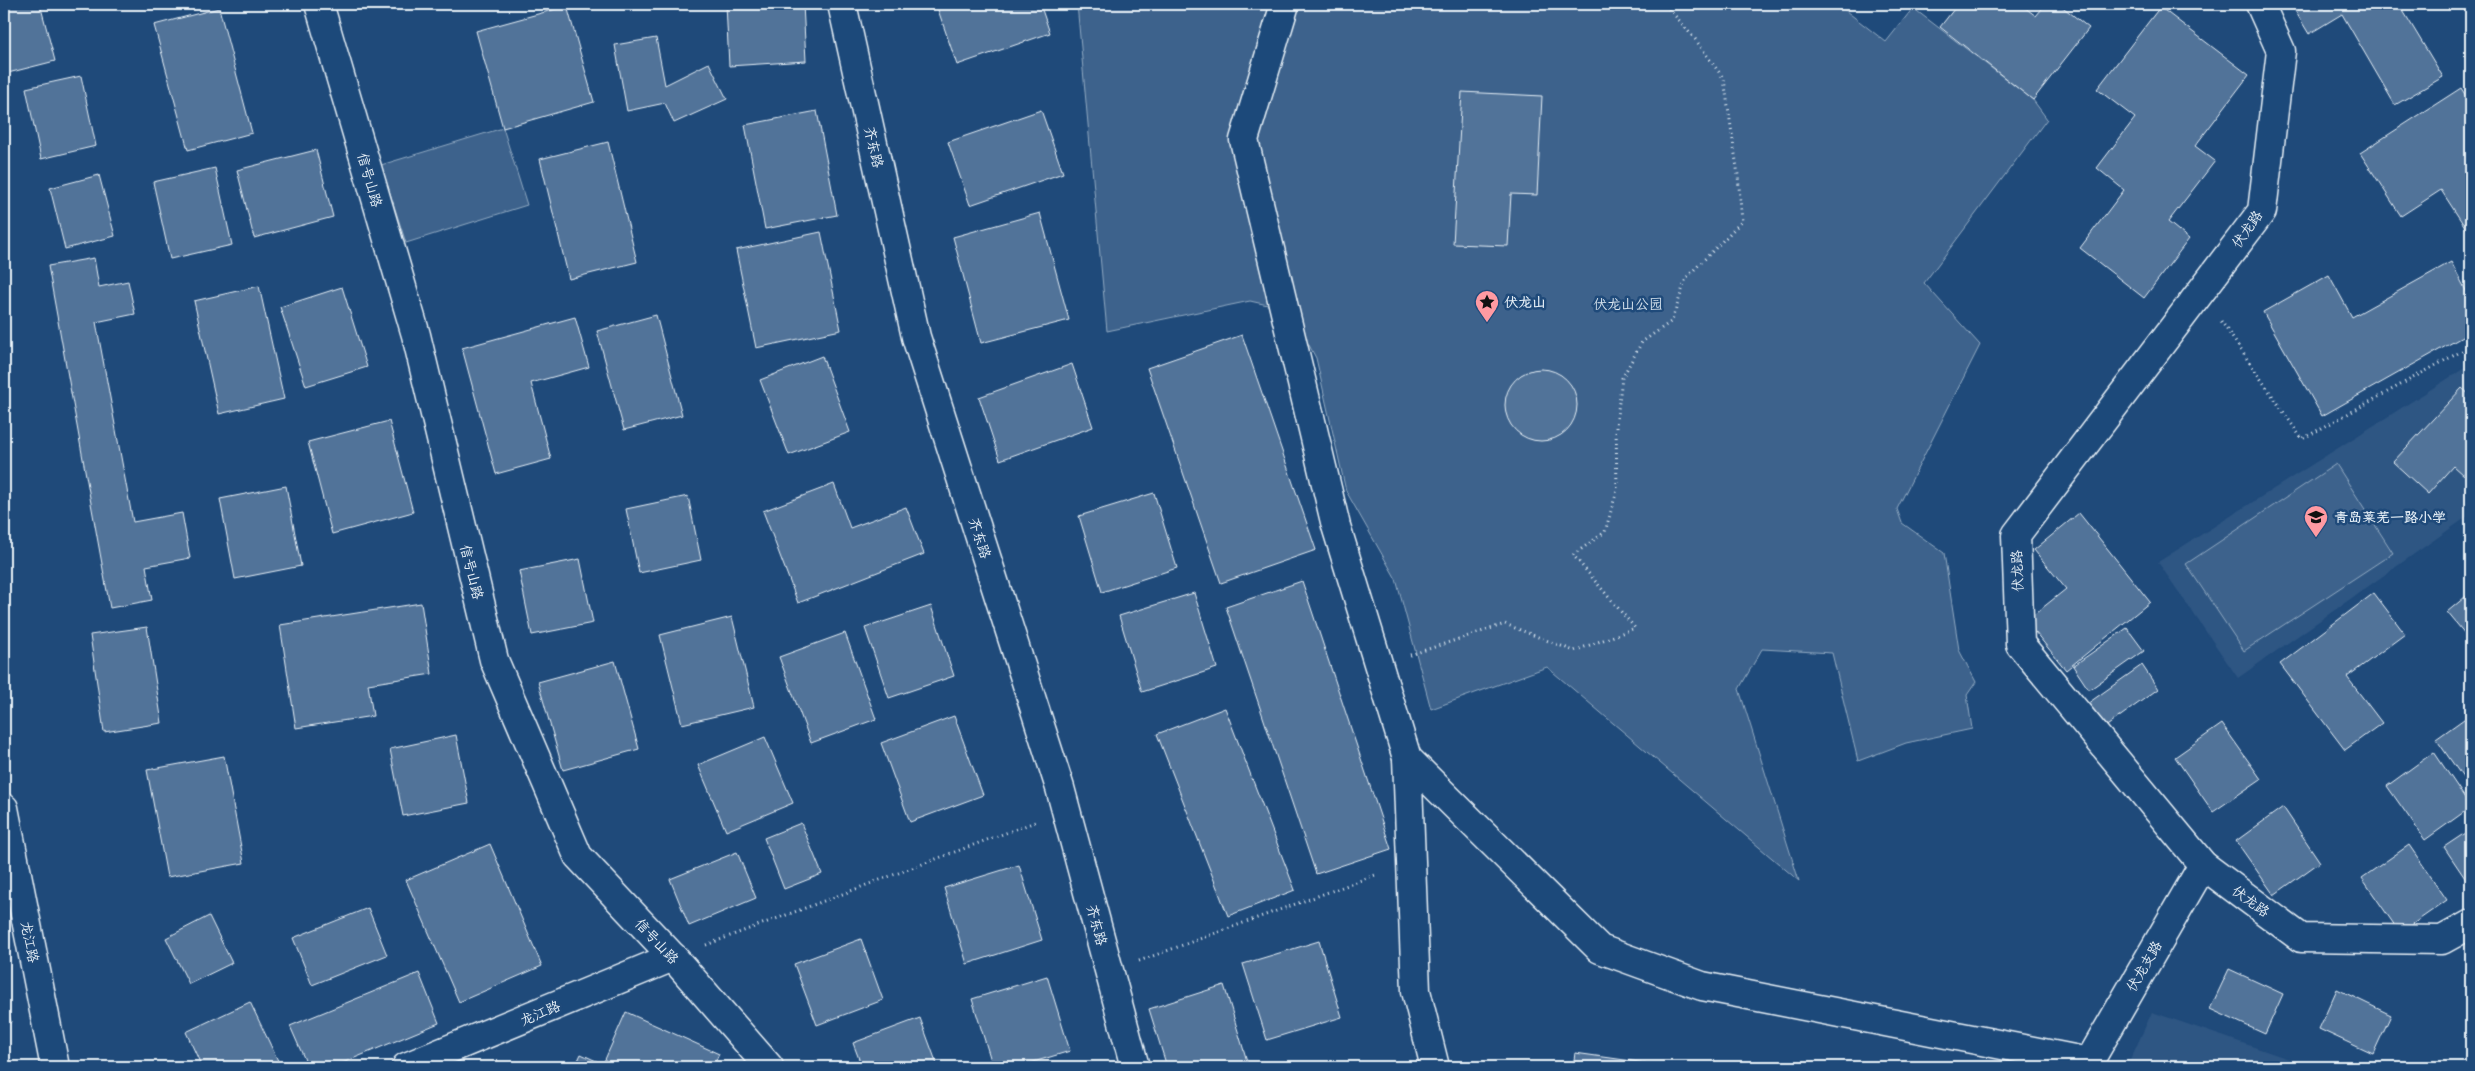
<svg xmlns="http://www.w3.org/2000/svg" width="2475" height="1071" font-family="Delius,'LXGW WenKai TC',sans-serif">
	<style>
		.built { fill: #2e5683 }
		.green { fill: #3c628c; stroke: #92aac2 }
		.building { fill: #517399; stroke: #e8f1f8 }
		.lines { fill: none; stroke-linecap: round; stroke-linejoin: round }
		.minor-casing { stroke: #e8f1f8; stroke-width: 31 }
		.path { stroke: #e8f1f8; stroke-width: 3; stroke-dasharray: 1 4; stroke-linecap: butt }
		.minor { stroke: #1f4a7a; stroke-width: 28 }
		.labels { text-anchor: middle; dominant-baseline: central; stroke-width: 5; stroke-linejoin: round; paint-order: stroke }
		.street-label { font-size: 14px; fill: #e8f1f8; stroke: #1f4a7a }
		.poi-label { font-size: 14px; font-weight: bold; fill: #e8f1f8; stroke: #1f4a7a; text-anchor: start }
		.park-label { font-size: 14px; fill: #d7e3ed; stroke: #1f4a7a }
	</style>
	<rect width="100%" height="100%" fill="#1f4a7a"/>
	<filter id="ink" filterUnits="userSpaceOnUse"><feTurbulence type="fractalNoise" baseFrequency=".02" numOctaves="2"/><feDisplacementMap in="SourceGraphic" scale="10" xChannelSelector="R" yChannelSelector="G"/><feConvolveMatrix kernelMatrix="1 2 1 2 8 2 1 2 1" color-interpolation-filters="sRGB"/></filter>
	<g filter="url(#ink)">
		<!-- built -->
		<g class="built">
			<polygon points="2471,364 2471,514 2238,678 2158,562"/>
			<polygon points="2152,1012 2312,1067 2127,1067"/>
		</g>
		<!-- green -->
		<g class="green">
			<polygon points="1077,4 1837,4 1886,42 1913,8 2033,100 2047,119 1924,283 1980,345 1897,509 1902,523 1944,553 1959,650 1976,682 1967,695 1972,729 1906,743 1858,761 1832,653 1762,649 1739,689 1799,881 1547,667 1431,709 1396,579 1346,491 1316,358 1290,310 1250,301 1107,331"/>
			<polygon points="503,128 527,205 406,243 381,165"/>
			<polygon points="2336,464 2393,553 2244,651 2186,564"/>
		</g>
		<!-- building -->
		<g class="building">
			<polygon points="4,4 40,4 55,61 4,74"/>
			<polygon points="726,4 803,4 806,61 729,66"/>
			<polygon points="936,4 1040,4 1050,33 957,65"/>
			<polygon points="1958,4 2020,4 2036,16 2046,4 2059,4 2089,28 2033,100 1940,27"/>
			<polygon points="2291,4 2399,4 2443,77 2395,105 2342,14 2309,34"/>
			<polygon points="567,6 594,102 503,128 476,31"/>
			<polygon points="2160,7 2249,75 2195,146 2215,161 2168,222 2189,239 2144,298 2080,248 2124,190 2097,168 2135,118 2097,89"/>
			<polygon points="219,8 252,133 188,150 154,25"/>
			<polygon points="656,38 665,85 709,63 727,99 674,123 665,103 627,111 615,45"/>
			<polygon points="81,76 96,146 41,159 26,88"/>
			<polygon points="2461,88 2471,104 2471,236 2441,190 2401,216 2360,153"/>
			<polygon points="1462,92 1542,96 1537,195 1511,194 1508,246 1453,244"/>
			<polygon points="1041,110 1063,173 970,205 948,142"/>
			<polygon points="817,111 837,215 765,229 745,125"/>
			<polygon points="608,142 637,262 569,279 540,159"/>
			<polygon points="4,147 8,161 4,162"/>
			<polygon points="316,150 333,217 254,238 237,170"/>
			<polygon points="215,168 232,245 170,259 153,182"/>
			<polygon points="99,175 115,236 65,249 50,188"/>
			<polygon points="1040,213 1069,320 981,343 953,237"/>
			<polygon points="821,232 841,330 756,348 736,250"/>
			<polygon points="94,258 99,287 128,281 135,314 96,322 133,522 182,513 190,558 146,566 152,600 110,608 48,266"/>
			<polygon points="2451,262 2471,300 2471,332 2322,416 2263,312 2329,275 2352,317"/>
			<polygon points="259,286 284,399 219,414 194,301"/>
			<polygon points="342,287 367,367 306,386 280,307"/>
			<polygon points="656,315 682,415 624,430 597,331"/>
			<polygon points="575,317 589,367 531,383 551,459 496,474 462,348"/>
			<polygon points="1242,335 1316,550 1221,583 1147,368"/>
			<polygon points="822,356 850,432 789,455 760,380"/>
			<polygon points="1072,364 1093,427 1000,460 979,397"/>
			<circle cx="1541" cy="405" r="36"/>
			<polygon points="2462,388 2471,396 2471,466 2463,475 2453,466 2428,494 2393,462"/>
			<polygon points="389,421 413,512 332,534 308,442"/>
			<polygon points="834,484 850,528 906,507 924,554 798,603 763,511"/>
			<polygon points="286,486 301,566 235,579 220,499"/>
			<polygon points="1154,493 1177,568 1102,592 1079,516"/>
			<polygon points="688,496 701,560 639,573 626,509"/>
			<polygon points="2079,513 2150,602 2066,670 2026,621 2066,589 2034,550"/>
			<polygon points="580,559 593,623 532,635 519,571"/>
			<polygon points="1302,581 1391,849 1316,874 1226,607"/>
			<polygon points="2471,592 2471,641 2447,612"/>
			<polygon points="1194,593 1217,668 1142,692 1119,616"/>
			<polygon points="2374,593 2405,634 2347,677 2382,723 2345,750 2280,664"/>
			<polygon points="421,603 432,674 368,684 373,716 296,728 280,625"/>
			<polygon points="931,606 954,676 889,698 865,628"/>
			<polygon points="732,617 754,707 682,724 660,635"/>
			<polygon points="147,627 162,723 104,732 90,635"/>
			<polygon points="2127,628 2144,651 2089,690 2073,666"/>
			<polygon points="845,633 876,719 811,743 779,657"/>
			<polygon points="615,661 639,749 563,770 538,682"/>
			<polygon points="2142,665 2158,689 2104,728 2087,704"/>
			<polygon points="1225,708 1295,890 1228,916 1157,734"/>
			<polygon points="2471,714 2471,789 2436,739"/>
			<polygon points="954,716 983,795 910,822 881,743"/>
			<polygon points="2222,724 2261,779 2213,812 2175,757"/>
			<polygon points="456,735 469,803 403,816 390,749"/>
			<polygon points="765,737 793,803 726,831 698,765"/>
			<polygon points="2434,752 2471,807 2425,840 2387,786"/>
			<polygon points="224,756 244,863 167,877 147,770"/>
			<polygon points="2283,807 2320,862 2274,895 2236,841"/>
			<polygon points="801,823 822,874 784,889 764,838"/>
			<polygon points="2471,829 2471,887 2444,847"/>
			<polygon points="490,844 542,966 459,1002 406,880"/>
			<polygon points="2409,845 2447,900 2400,933 2362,878"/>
			<polygon points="737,852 756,898 689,926 670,879"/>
			<polygon points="1019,865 1042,940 967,964 944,888"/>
			<polygon points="368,908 387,955 312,985 293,938"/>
			<polygon points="209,916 232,963 189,984 166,938"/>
			<polygon points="861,939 883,1000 817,1025 794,964"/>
			<polygon points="1319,941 1342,1017 1267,1040 1243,964"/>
			<polygon points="2229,969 2283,994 2265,1034 2210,1009"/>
			<polygon points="419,973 439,1023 333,1067 308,1067 290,1026"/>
			<polygon points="1047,976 1070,1051 1017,1067 993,1067 972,999"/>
			<polygon points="1224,985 1247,1061 1228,1067 1167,1067 1149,1009"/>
			<polygon points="4,989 11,1022 4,1024"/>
			<polygon points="2337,989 2391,1015 2373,1054 2319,1029"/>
			<polygon points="250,1002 281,1067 202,1067 186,1032"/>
			<polygon points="626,1012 719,1054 713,1067 575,1067 581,1054 603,1064"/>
			<polygon points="920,1018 938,1067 862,1067 853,1043"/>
			<polygon points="1575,1053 1646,1063 1645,1067 1573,1067"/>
		</g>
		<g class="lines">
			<!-- minor casing -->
			<g class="minor-casing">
				<g id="minor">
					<polyline points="319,4 416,335 494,660 578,856 673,957 769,1067"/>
					<polyline points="842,4 916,337 1060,788 1135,1067"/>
					<polyline points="1285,4 1244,140 1336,526 1407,758 1600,949 1702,986 2089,1062"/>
					<polyline points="2260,4 2281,51 2262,211 2016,535 2020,644 2203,865 2301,938 2442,940 2471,924"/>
					<polyline points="1407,758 1416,991 1435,1067"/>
					<polyline points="4,808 54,1062"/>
					<polyline points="406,1067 673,957"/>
					<polyline points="2091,1067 2089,1062 2203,865"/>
				</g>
			</g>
			<!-- path -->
			<g class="path">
				<polyline points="2221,321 2302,439 2471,346"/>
				<polyline points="1410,655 1505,624 1574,651 1635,628 1573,555 1605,532 1617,490 1616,426 1622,378 1642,342 1672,321 1686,278 1742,221 1738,175 1724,79 1695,39 1665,4"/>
				<polyline points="706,945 1035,822"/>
				<polyline points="1139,961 1378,874"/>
			</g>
			<!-- minor -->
			<use href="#minor" class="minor"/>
		</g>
	</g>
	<!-- icons -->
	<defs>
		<g id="sight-pin" transform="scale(1.25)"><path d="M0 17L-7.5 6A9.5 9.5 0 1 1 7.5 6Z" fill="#ff9aa2" stroke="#1f4a7a"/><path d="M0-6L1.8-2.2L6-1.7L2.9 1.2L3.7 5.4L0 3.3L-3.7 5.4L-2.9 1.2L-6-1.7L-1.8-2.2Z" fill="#111"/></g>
		<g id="school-pin" transform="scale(1.25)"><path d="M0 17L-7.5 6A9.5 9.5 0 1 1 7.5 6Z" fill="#ff9aa2" stroke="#1f4a7a"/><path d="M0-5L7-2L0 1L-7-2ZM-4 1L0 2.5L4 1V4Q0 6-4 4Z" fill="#111"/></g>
	</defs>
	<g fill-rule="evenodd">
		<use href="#sight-pin" x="1487" y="302"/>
		<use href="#school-pin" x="2316" y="517"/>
	</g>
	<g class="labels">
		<!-- street labels -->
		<g class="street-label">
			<text transform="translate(874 147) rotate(77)">齐东路</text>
			<text transform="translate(370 180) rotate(74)">信号山路</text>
			<text transform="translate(2247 229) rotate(-55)">伏龙路</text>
			<text transform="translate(980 538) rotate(72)">齐东路</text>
			<text transform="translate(2017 571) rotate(-92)">伏龙路</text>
			<text transform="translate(472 572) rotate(76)">信号山路</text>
			<text transform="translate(2251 901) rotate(36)">伏龙路</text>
			<text transform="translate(1097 925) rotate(75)">齐东路</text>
			<text transform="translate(657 941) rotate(47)">信号山路</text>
			<text transform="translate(30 942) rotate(79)">龙江路</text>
			<text transform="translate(2144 966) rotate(-60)">伏龙支路</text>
			<text transform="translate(540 1013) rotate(-23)">龙江路</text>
		</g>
		<!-- poi labels -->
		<g class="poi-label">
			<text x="1504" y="302">伏龙山</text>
			<text x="2334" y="517">青岛莱芜一路小学</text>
		</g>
		<!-- park labels -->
		<g class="park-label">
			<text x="1628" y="304">伏龙山公园</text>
		</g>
	</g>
	<!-- margin -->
	<rect width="2475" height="1071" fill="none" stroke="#1f4a7a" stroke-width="20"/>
	<rect x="10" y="10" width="2455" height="1051" fill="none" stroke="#e8f1f8" stroke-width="2" filter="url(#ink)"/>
</svg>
